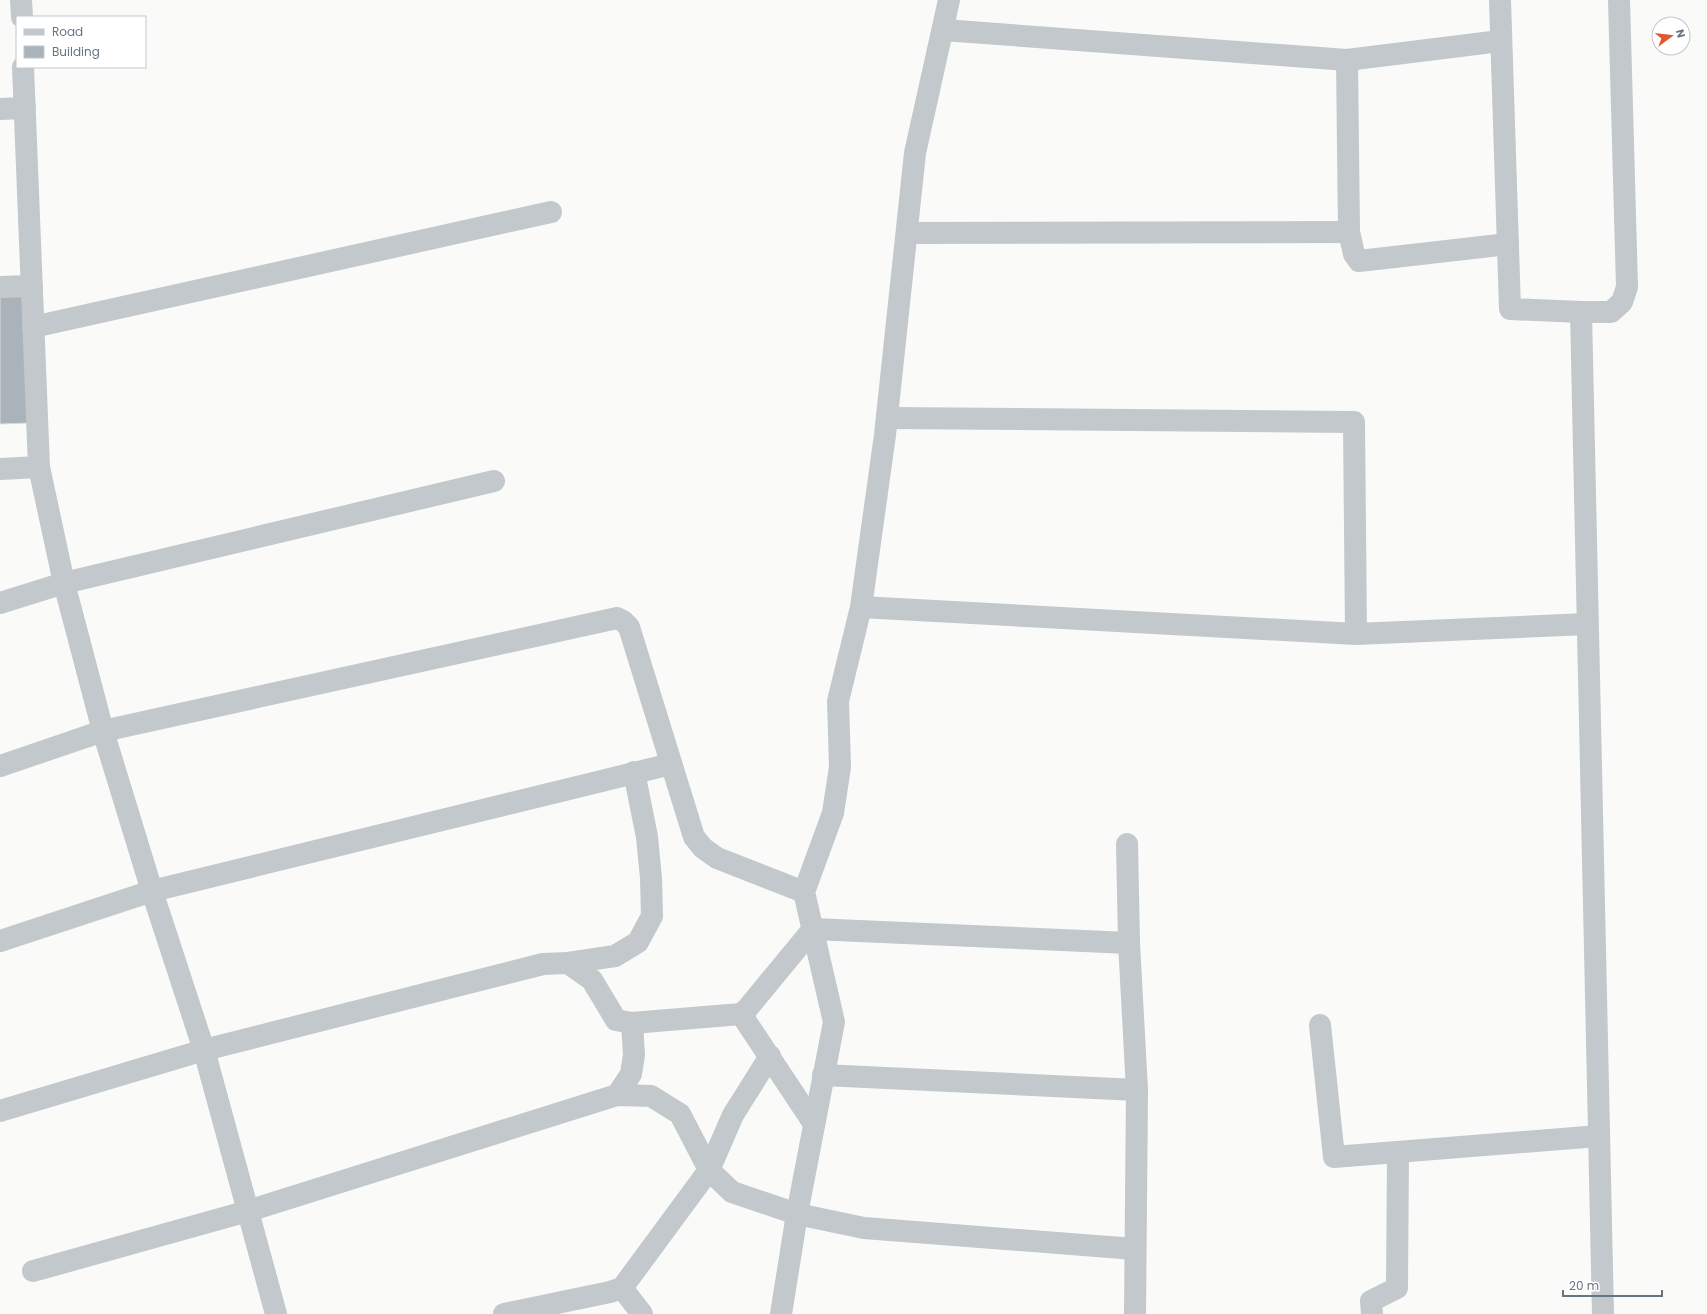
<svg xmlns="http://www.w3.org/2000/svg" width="1707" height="1314" font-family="Poppins,sans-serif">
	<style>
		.building { fill: #aab3b9; stroke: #dcdcda }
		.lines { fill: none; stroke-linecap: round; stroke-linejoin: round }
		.minor { stroke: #c3c8cc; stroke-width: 22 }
	</style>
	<rect width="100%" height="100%" fill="#fafaf8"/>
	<!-- building -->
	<polygon class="building" points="23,296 29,423 0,424 0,297"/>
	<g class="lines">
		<!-- minor -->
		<g class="minor">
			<polyline points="21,0 22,17"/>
			<polyline points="1500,0 1510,309 1581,312 1611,312 1622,302 1627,287 1619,0"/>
			<polyline points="943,30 1347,60 1500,41"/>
			<polyline points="1347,60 1349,232 1354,254 1359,261 1508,244"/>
			<polyline points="23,67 39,467 64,583 103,731 152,891 204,1050 276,1314"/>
			<polyline points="0,109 25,108"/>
			<polyline points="907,233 1349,232"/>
			<polyline points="0,287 32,286"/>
			<polyline points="1581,312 1603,1314"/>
			<polyline points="33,327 551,212"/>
			<polyline points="0,469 39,467"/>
			<polyline points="0,603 64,583 494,481"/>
			<polyline points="861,607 1356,634 1354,422 888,418"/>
			<polyline points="1356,634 1587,624"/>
			<polyline points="0,766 103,731 617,618 623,621 629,627 694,837 703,848 717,858 804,892"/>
			<polyline points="1127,844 1129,943 1137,1090 1135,1314"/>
			<polyline points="0,941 152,891 671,764"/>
			<polyline points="568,963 592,980 616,1020 632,1023 741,1014 747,1009 813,929 1129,943"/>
			<polyline points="741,1014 814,1124"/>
			<polyline points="1320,1025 1334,1157 1599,1136"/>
			<polyline points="823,1075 1137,1090"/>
			<polyline points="617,1095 631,1074 634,1055 632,1023"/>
			<polyline points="0,1111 204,1050 543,964 568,963 615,956 638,942 652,916 651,878 647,837 634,772"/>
			<polyline points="33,1271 248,1211 617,1095 651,1096 680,1114 709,1170 732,1192 797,1214 864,1228 1135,1249"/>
			<polyline points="622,1288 642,1314"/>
			<polyline points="504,1314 610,1292 622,1288 709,1170 733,1115 770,1056"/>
			<polyline points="781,1314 797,1214 834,1022 804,892 833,813 840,767 838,701 861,607 885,435 915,153 949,0"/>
			<polyline points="1372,1314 1371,1301 1397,1288 1398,1152"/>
		</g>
	</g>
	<!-- legend -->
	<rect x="16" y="16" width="130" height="52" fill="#ffffff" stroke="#c1c8cd"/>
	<rect x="24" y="29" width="20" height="6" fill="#c3c8cc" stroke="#c1c8cd"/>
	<text x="52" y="36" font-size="12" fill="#657683">Road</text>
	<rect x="24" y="46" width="20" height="12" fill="#aab3b9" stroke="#c1c8cd"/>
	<text x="52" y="56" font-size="12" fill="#657683">Building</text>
	<!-- north arrow -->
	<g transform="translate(1671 36) rotate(75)"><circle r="19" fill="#ffffff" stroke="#c1c8cd"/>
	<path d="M0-3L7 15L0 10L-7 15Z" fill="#e4572e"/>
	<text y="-6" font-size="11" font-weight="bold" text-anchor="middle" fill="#657683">N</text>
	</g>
	<!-- scale -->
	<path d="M1563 1290v6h99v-6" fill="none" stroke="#657683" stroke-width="2"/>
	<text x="1569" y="1290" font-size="12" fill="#657683" stroke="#ffffff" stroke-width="3" paint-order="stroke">20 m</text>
</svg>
